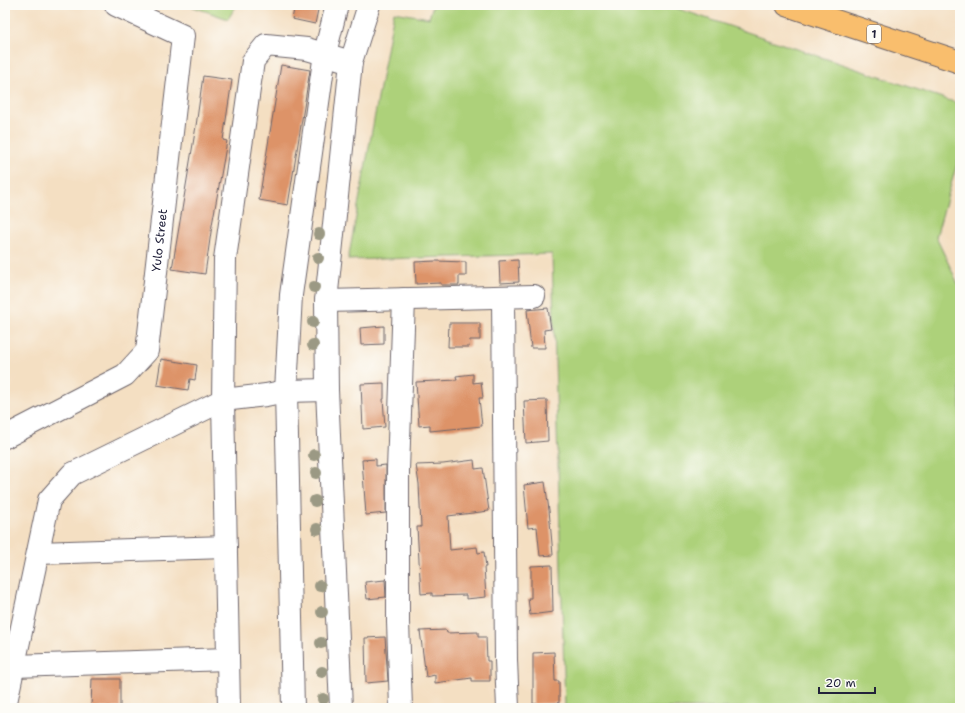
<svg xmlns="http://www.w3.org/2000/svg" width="965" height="713" font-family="'Shantell Sans',sans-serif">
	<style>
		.green { fill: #add17a; stroke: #687a5a }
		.building { fill: #dd9368 }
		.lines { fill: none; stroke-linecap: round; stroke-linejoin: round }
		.street-casing { stroke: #6c646a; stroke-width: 24 }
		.highway-casing { stroke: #6c646a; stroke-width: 24 }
		.street { stroke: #fff; stroke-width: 22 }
		.highway { stroke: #f9be6d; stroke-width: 22 }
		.tree { fill: #9b9984 }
		.labels { text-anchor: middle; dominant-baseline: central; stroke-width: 3; stroke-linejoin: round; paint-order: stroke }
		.shield { fill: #fdfcf7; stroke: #646373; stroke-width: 1 }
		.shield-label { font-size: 11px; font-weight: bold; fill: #22223b }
		.street-label { font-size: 12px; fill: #22223b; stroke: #fdfcf7 }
	</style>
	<rect width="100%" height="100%" fill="#fdfcf7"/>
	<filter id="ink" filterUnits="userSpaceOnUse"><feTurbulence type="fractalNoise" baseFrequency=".025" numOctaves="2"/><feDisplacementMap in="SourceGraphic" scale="8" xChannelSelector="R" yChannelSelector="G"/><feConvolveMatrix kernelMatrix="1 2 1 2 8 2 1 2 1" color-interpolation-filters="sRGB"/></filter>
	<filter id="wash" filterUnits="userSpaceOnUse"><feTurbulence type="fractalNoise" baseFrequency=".012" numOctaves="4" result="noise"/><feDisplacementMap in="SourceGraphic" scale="16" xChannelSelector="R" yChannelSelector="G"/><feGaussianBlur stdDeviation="0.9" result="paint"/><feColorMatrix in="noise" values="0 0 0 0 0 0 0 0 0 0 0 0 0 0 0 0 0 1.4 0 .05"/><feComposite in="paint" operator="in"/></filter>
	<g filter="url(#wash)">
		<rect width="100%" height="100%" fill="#f4dfc2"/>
		<!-- green -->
		<g class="green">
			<polygon points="188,5 237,5 228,19"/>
			<polygon points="433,5 667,5 960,104 960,153 936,237 960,288 960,708 565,708 552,254 348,260 394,12 429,18"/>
		</g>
		<g id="blocks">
			<!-- building -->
			<g class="building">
				<polygon points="295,5 319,5 315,24 292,19"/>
				<polygon points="281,65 310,70 288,205 259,200"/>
				<polygon points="203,76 232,80 223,140 227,141 212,225 205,274 172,269 196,126"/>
				<polygon points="518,260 519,282 500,283 499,261"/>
				<polygon points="436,261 466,262 466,276 459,276 459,285 441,285 441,283 416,284 415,262"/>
				<polygon points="548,308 551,329 544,330 545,348 531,348 527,310"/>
				<polygon points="449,323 480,323 480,340 470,340 469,347 448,347"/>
				<polygon points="384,326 384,344 361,345 360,328"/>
				<polygon points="161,359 197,365 195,380 190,379 188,390 157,385"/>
				<polygon points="473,374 473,383 481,382 483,398 479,398 482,426 430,431 430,425 419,426 416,382 457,380 456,376"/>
				<polygon points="384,383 384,399 383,399 385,427 363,429 361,384"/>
				<polygon points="547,400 548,441 526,443 524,401"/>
				<polygon points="376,459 376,466 386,465 386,513 366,515 362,460"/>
				<polygon points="474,460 475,469 483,468 489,511 448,516 450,550 477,547 478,553 484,552 486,567 484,567 486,597 466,599 466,595 432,596 432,593 421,594 417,527 421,527 419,484 416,465 443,464"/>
				<polygon points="545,482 549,510 553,555 540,556 537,527 528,528 524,485"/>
				<polygon points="552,565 553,612 530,615 528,598 531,598 531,566"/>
				<polygon points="385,580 386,597 367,599 365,582"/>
				<polygon points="446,630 447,633 478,632 478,637 486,637 487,661 490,661 490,681 472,681 472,678 435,683 435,675 426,677 420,631"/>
				<polygon points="385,637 388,681 366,683 365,638"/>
				<polygon points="554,652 555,681 559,681 559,703 533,704 533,653"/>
				<polygon points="92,679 120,679 120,708 91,708"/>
			</g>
		</g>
	</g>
	<g filter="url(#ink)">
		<use href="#blocks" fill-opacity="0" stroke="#6c646a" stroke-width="1"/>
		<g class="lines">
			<!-- street casing -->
			<g class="street-casing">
				<g id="street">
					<polyline points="503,297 506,660 508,708"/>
					<polyline points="326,301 534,296"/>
					<path id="s1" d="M5,437L125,375L147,351L183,36L116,5"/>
					<polyline points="38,553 226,547"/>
					<polyline points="14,666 228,659"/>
					<polyline points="5,707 49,500 72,474 223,400 266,395 286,391 327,390"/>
					<polyline points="229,708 223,400 225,259 253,61 266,45 307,49 351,62"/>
					<polyline points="293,708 286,391 291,295 325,53 337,5"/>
					<polyline points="341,708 327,390 326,301 351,62 369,5"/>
					<polyline points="401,708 398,622 398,470 404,299"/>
				</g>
			</g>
			<!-- highway casing -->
			<g class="highway-casing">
				<polyline id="highway" points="787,5 960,62"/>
			</g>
			<!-- street -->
			<use href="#street" class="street"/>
			<!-- highway -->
			<use href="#highway" class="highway"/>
		</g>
		<!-- trees -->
		<g class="tree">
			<circle cx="319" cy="234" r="6"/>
			<circle cx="318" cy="258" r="6"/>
			<circle cx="314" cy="287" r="6"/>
			<circle cx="313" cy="322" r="6"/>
			<circle cx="313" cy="345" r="6"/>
			<circle cx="314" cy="455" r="6"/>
			<circle cx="316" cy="473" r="6"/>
			<circle cx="315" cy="501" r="6"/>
			<circle cx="317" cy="529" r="6"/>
			<circle cx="320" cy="586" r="6"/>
			<circle cx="322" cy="612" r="6"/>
			<circle cx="321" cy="643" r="6"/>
			<circle cx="322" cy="672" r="6"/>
			<circle cx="323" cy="699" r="6"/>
		</g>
	</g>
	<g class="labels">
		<!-- shield labels -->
		<rect class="shield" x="867" y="25" width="14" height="18" rx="3"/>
		<g class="shield-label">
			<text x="874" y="34">1</text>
		</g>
		<!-- street labels -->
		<g class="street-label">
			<text stroke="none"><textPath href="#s1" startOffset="279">Yulo Street</textPath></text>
		</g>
	</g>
	<!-- margin -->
	<rect width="965" height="713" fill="none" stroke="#fdfcf7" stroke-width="20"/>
	<!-- scale -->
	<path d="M819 687v6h56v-6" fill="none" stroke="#22223b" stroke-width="2"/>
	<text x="825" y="687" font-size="12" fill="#22223b" stroke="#fdfcf7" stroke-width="3" paint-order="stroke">20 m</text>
</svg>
